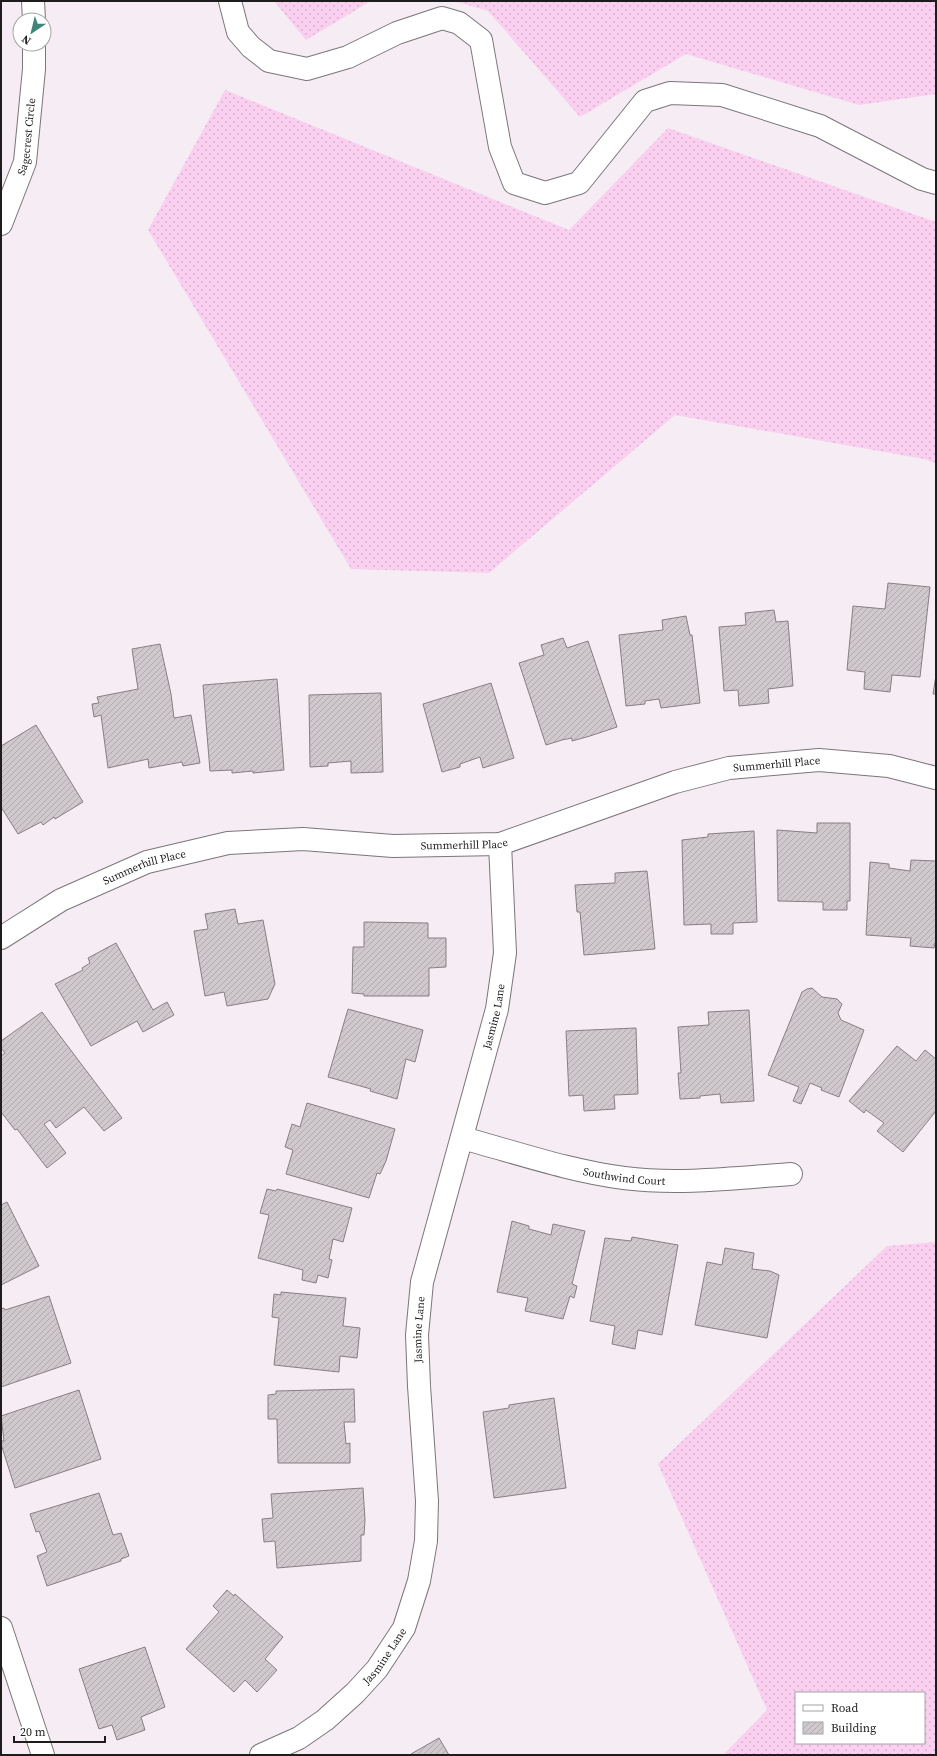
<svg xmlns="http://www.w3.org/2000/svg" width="937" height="1756" font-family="'Source Serif 4',serif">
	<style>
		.grass { fill: url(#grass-dots); fill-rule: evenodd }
		.building { fill: url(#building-hatch); stroke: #867f84 }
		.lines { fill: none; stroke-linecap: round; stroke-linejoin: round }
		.minor-casing { stroke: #7c757a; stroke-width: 24 }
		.minor { stroke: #fff; stroke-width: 22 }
		.labels { text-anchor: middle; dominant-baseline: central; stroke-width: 3; stroke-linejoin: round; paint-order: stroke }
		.street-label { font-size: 11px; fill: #1e1c1d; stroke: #fff }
	</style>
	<defs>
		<pattern id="grass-dots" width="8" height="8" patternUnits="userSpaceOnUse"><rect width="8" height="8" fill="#facff0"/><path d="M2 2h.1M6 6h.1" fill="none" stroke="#d6b1cd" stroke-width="1.8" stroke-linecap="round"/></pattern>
		<pattern id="building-hatch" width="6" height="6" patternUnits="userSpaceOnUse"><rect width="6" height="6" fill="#cfc8cd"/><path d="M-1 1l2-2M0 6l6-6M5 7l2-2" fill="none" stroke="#b1abb0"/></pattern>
	</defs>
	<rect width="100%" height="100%" fill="#f5edf3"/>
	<!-- grass -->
	<g class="grass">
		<polygon points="274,1 371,1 306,40"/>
		<polygon points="454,1 936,1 936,94 859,105 686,54 580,117 488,11"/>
		<polygon points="225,90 569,230 668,128 936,222 936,463 924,459 675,415 489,573 351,569 148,230"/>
		<path d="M936,1242V1755H723L767,1710L658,1464L887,1246ZM796,1693H924V1743H796Z"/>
	</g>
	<!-- building -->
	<g class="building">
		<polygon points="888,583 930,587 920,677 892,675 890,692 864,689 865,672 847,670 853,606 885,609"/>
		<polygon points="774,610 776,622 788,621 793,686 768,689 769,703 739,706 738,690 724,691 719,627 746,625 745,613"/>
		<polygon points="686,616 690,635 692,635 700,703 661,708 659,699 645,701 645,704 626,706 619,635 663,630 662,620"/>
		<polygon points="563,638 567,648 588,641 617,727 590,736 572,741 572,738 562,740 546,745 519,663 544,655 541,645"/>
		<polygon points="160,644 171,694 174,718 191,715 200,763 183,766 182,762 149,768 148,759 108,768 101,715 94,717 92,704 99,703 97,697 138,689 132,649"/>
		<polygon points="936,675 936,694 933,694"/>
		<polygon points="277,679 284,770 253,773 253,771 232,773 232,770 210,771 203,685"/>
		<polygon points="491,683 514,758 483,768 480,757 460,764 460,767 442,772 423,704"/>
		<polygon points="381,693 383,772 351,773 351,761 328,763 328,766 310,767 309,695"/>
		<polygon points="36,725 83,802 55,819 54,817 43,825 41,822 18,834 1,807 1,746"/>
		<polygon points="817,823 850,823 850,901 847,901 847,910 823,910 823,902 778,901 777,830 817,833"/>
		<polygon points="754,831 757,922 733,923 733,934 711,934 711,924 684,925 682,840 708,837 708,834"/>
		<polygon points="911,860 936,861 936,939 934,948 910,946 911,938 866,935 870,862 889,864 889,868 910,871"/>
		<polygon points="647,871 655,949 584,955 580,912 577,912 575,885 615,883 615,873"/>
		<polygon points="235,909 238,924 263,920 275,984 268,999 227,1006 224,992 205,996 194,931 208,929 205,914"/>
		<polygon points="364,922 428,923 428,938 446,938 446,967 429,968 429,996 364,996 364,994 352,993 353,947 364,947"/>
		<polygon points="116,943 153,1010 167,1002 174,1015 143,1032 137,1021 91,1046 55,984 83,970 82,968 90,963 88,958"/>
		<polygon points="812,988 822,997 837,999 842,1004 838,1013 841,1020 864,1030 839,1097 821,1090 822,1088 810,1083 801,1104 793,1101 799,1087 768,1075 802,992 807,989"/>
		<polygon points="348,1009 423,1030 415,1062 406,1059 397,1099 370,1091 371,1089 328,1077"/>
		<polygon points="749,1010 754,1101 721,1103 720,1094 700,1096 700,1098 680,1099 678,1073 681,1073 678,1027 709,1025 708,1012"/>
		<polygon points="42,1012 122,1118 104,1131 84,1107 56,1128 50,1120 44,1124 66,1153 47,1168 17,1129 15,1130 1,1112 1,1056 5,1053 1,1048 1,1041"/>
		<polygon points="636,1028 638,1094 614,1095 615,1109 584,1111 583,1095 569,1096 566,1031"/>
		<polygon points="897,1046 916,1061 925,1050 936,1059 936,1111 903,1152 877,1131 884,1123 866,1110 864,1113 849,1101"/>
		<polygon points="307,1103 395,1129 386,1161 380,1174 377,1173 369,1198 286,1174 293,1150 285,1147 292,1124 300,1127"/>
		<polygon points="267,1189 276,1191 277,1189 352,1208 343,1242 333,1239 329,1259 332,1260 328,1278 318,1275 316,1283 302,1280 303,1270 258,1258 269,1215 260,1213"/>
		<polygon points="7,1202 39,1266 1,1285 1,1205"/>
		<polygon points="512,1221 529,1226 529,1229 551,1235 553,1224 585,1231 572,1284 577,1286 574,1298 570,1296 563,1319 525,1311 528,1298 497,1292"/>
		<polygon points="632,1237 678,1245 662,1335 638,1330 635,1349 612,1344 615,1326 590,1321 605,1238 631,1241"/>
		<polygon points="725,1248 754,1253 752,1269 770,1271 779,1275 767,1338 695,1325 707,1262 722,1265"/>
		<polygon points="281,1292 346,1298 343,1326 360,1328 357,1358 340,1356 339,1372 274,1365 279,1318 272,1317 274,1294 281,1295"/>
		<polygon points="49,1296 71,1363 1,1387 1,1309 4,1308 5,1310"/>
		<polygon points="354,1389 355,1422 344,1422 346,1444 350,1443 350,1463 278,1463 277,1419 268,1419 268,1395 276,1394 276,1391"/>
		<polygon points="79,1390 101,1459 15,1488 1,1444 1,1441 4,1441 1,1416"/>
		<polygon points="554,1398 566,1488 494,1498 483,1412 509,1408 509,1405"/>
		<polygon points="363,1488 365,1520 364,1535 361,1535 361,1561 277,1568 275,1541 264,1542 262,1519 273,1518 271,1494"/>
		<polygon points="99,1493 113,1535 121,1533 129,1556 121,1559 121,1561 47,1586 37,1556 47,1552 39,1531 36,1532 30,1514"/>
		<polygon points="227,1590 234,1596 235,1594 283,1637 265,1659 277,1670 257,1692 245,1680 234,1692 186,1649 219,1612 213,1606"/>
		<polygon points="145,1647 165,1707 141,1717 145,1730 117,1740 112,1725 99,1729 79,1669"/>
		<polygon points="439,1738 449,1755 411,1755 411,1754"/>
	</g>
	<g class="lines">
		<!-- minor casing -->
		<g class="minor-casing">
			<g id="minor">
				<polyline points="33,1 34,20"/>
				<polyline points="230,1 238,32 251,47 269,61 307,69 348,57 397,33 442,18 459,23 481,40 500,147 514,183 545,193 579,183 645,101 670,93 722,95 820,126 922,179 936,183"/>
				<path id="s1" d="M1,224L25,162L34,69V44"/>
				<path id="s2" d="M1,938L61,900L147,862L228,843L303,839L393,846L500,844L675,782L729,768L819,760L889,766L936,778"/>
				<path id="s3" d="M462,1138C515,1152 569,1171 624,1178C679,1185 735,1178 791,1174"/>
				<polyline points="1,1628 43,1755"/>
				<path id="s4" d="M261,1755L299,1738L325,1720L355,1693L377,1669L404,1628L419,1581L426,1541L427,1501L419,1386L417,1335L422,1282L497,1009L505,953L500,844"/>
			</g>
		</g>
		<!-- minor -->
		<use href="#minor" class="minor"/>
	</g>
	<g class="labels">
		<!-- street labels -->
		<g class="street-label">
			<text stroke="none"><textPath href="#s1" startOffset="92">Sagecrest Circle</textPath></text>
			<text stroke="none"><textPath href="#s2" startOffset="810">Summerhill Place</textPath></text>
			<text stroke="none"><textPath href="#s2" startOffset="485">Summerhill Place</textPath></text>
			<text stroke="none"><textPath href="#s2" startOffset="161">Summerhill Place</textPath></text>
			<text stroke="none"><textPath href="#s4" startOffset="820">Jasmine Lane</textPath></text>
			<text stroke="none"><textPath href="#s3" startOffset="167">Southwind Court</textPath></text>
			<text stroke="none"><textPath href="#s4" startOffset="497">Jasmine Lane</textPath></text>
			<text stroke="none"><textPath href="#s4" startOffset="161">Jasmine Lane</textPath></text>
		</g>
	</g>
	<!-- border -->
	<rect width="937" height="1756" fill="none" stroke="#1e1c1d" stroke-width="4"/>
	<!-- legend -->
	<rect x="795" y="1692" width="130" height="52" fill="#ffffff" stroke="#a5a4a5"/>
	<rect x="803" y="1705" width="20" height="6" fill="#ffffff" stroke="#a5a4a5"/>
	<text x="831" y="1712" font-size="12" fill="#1e1c1d">Road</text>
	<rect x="803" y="1722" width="20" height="12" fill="url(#building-hatch)" stroke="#a5a4a5"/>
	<text x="831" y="1732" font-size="12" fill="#1e1c1d">Building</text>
	<!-- north arrow -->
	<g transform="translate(32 32) rotate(215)"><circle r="19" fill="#ffffff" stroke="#a5a4a5"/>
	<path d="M0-3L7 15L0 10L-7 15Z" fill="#3f857b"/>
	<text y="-6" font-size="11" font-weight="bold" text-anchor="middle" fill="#1e1c1d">N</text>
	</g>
	<!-- scale -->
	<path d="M14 1736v6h91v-6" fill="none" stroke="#1e1c1d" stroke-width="2"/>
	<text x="20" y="1736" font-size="12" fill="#1e1c1d" stroke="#ffffff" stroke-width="3" paint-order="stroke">20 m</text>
</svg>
